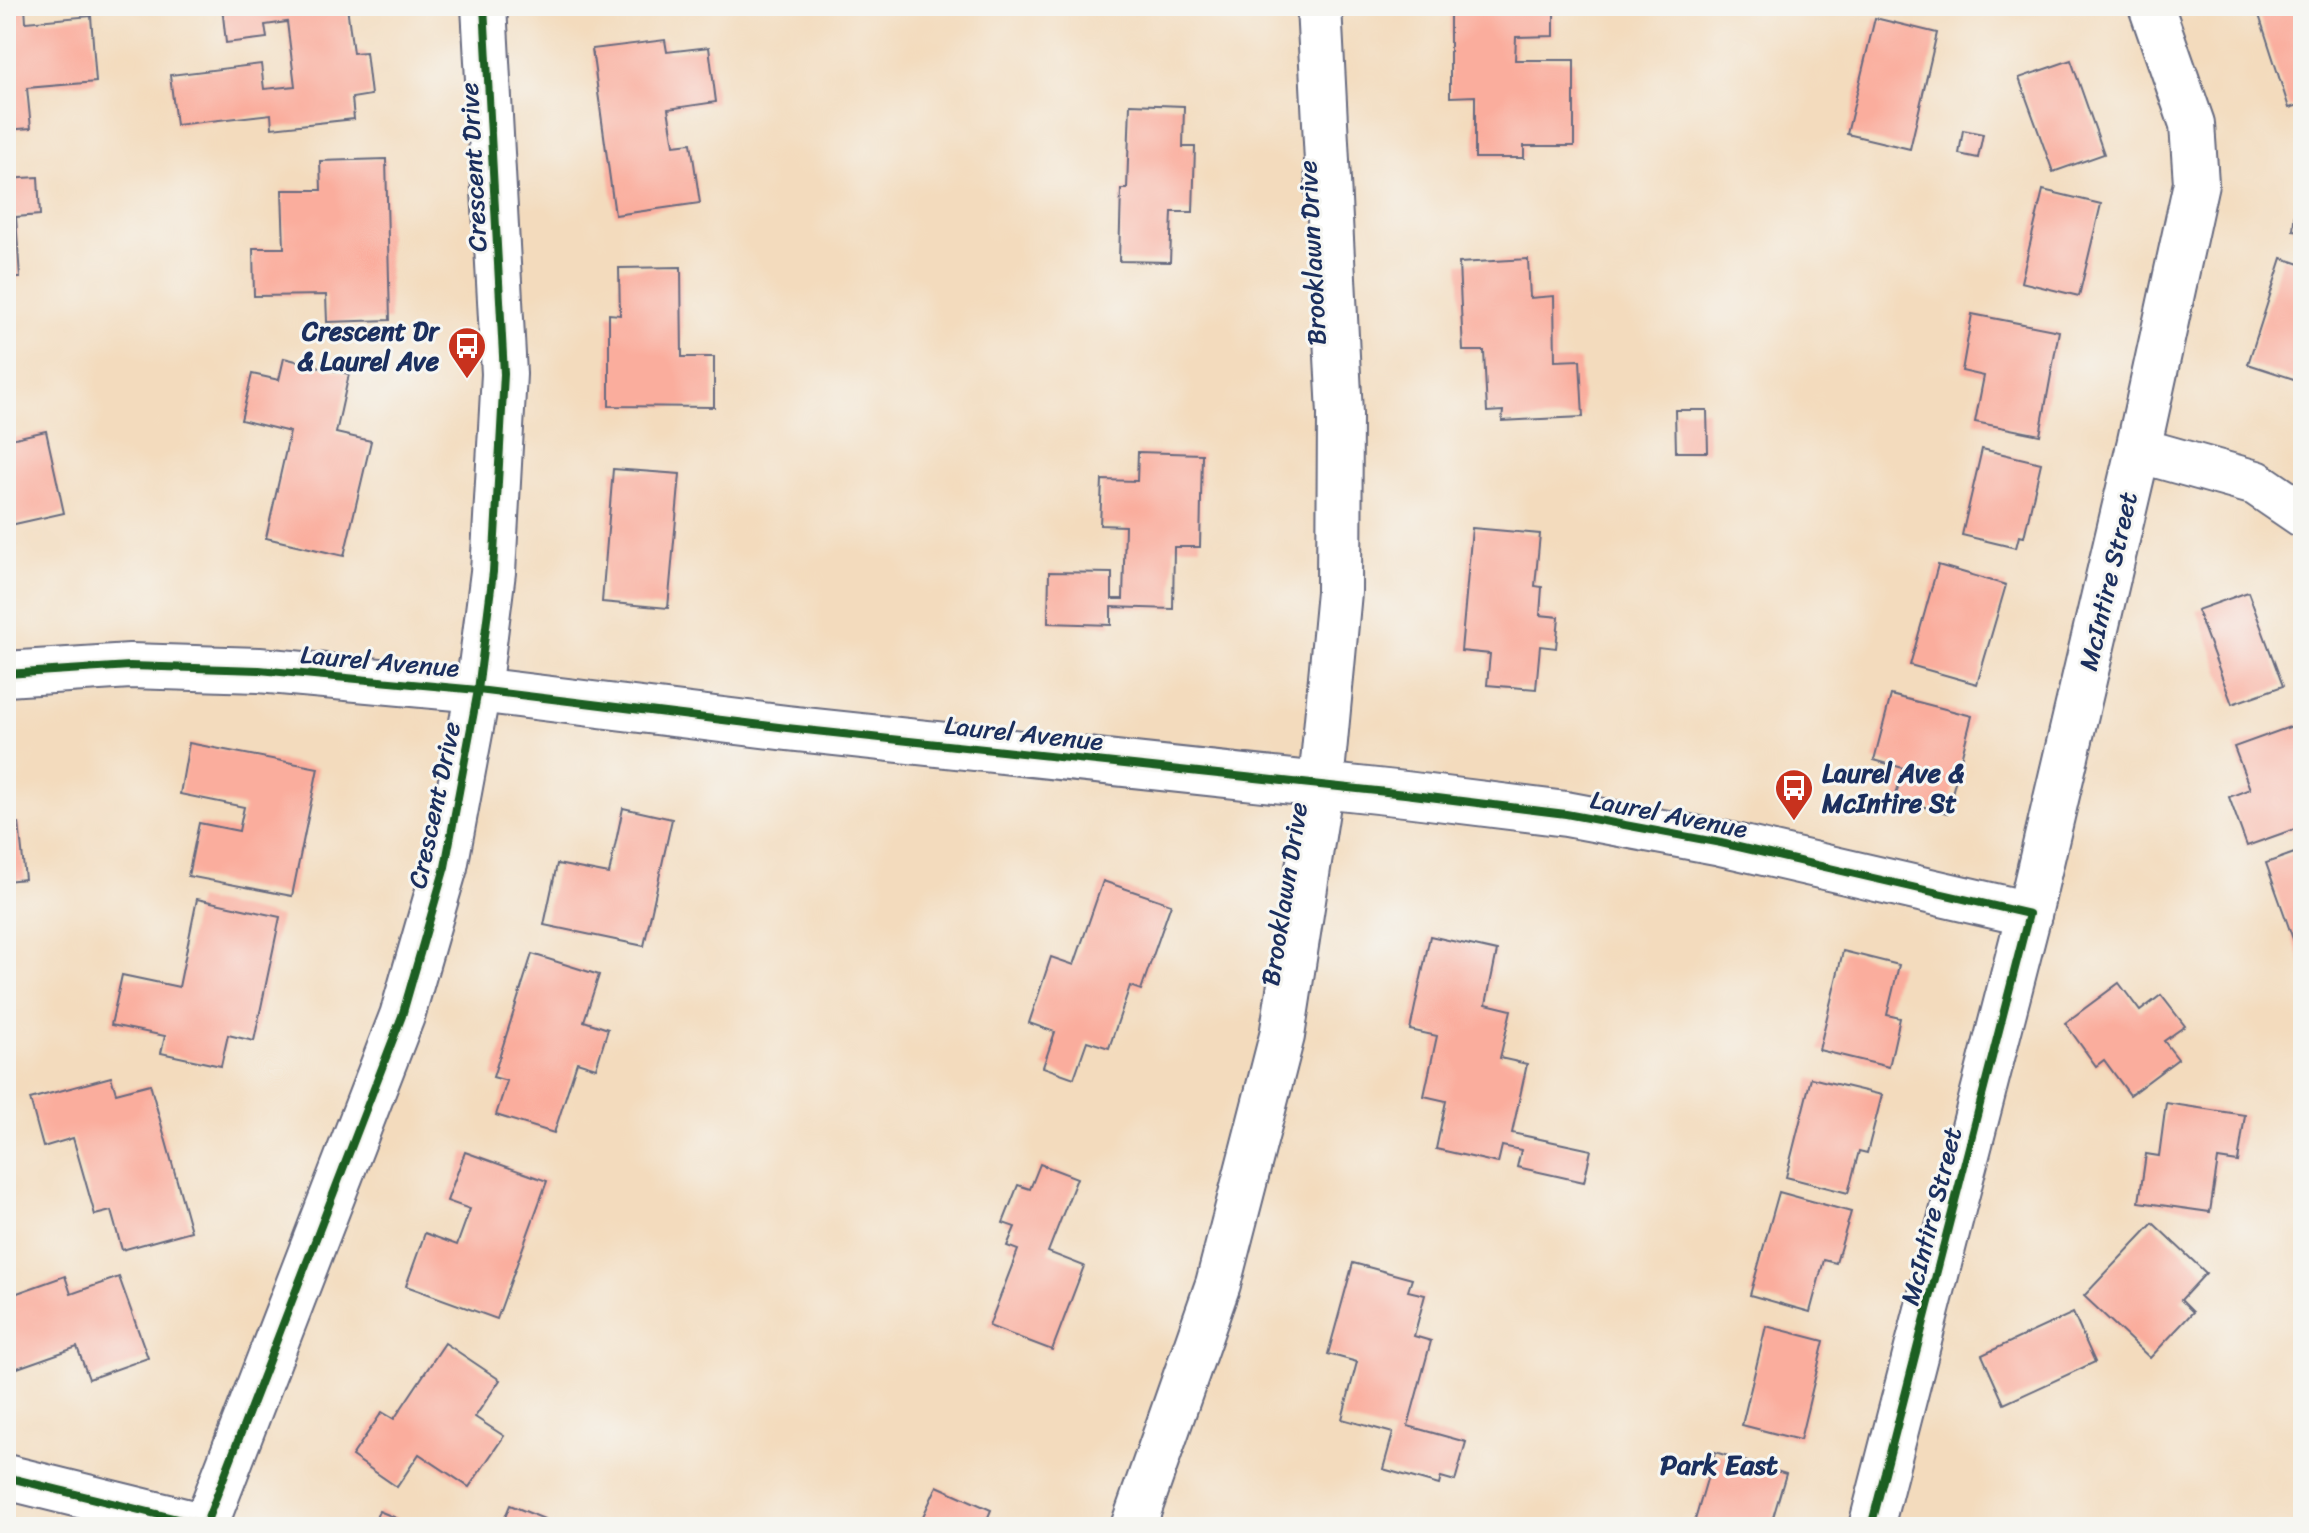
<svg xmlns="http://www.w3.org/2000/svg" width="2309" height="1533" font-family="Sriracha,sans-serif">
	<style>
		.building { fill: #faad9d }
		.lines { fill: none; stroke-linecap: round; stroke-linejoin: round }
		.street-casing { stroke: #676b7f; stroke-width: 48 }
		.street { stroke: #fff; stroke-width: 44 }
		.cycleway-casing { stroke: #f6f6f2; stroke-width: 13 }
		.cycleway { stroke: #1b5e20; stroke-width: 8 }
		.labels { text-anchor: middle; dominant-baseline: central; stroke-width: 6; stroke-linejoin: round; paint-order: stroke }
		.street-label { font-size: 26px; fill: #1b2f5e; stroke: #f6f6f2 }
		.poi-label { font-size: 26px; font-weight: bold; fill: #1b2f5e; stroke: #f6f6f2; text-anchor: end }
		.neighbourhood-label { font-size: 28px; font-weight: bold; fill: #1b2f5e; stroke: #f6f6f2 }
	</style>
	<rect width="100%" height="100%" fill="#f6f6f2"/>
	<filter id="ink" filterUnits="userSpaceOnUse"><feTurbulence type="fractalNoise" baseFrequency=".0125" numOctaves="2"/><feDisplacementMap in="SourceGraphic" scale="16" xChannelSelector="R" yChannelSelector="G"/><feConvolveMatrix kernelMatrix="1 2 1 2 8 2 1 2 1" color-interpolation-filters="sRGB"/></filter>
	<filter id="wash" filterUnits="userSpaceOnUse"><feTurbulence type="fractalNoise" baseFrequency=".006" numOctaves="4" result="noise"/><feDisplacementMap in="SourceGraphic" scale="32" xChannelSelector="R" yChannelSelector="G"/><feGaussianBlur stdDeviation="1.8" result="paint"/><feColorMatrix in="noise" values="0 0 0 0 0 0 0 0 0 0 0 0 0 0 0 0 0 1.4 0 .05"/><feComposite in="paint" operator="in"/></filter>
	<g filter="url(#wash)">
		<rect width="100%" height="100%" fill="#f3dbbd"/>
		<g id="blocks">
			<!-- building -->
			<g class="building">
				<polygon points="6,6 25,6 26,22 91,16 96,82 27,88 31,128 6,130"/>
				<polygon points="222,6 347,6 353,53 366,52 371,95 352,98 354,119 272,128 271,114 176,125 170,75 261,64 264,89 295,86 287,22 265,25 267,38 226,43"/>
				<polygon points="589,6 650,6 650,8 589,11"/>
				<polygon points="1450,6 1554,6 1554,36 1516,37 1515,60 1574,60 1574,146 1524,146 1524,158 1475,158 1475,96 1450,97"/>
				<polygon points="2288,6 2303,6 2303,104 2289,108 2259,15"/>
				<polygon points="1875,18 1937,33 1910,149 1847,134"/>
				<polygon points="665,40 667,52 709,47 716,102 668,109 674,145 691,143 700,203 615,215 592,49"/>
				<polygon points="2071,60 2104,154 2053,172 2019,78"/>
				<polygon points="1130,104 1184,106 1183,147 1195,147 1193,212 1172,212 1170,262 1119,261 1121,189 1127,189"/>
				<polygon points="1963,130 1983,134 1978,158 1959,154"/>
				<polygon points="386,159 390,320 327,322 326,295 254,296 253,248 284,248 282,190 321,190 320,161"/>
				<polygon points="38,177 40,215 16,217 20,278 6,278 6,179"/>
				<polygon points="2298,181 2303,181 2303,231 2293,230"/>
				<polygon points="2043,190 2101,204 2079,296 2021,282"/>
				<polygon points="2282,258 2303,265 2303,382 2248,364"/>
				<polygon points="1528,259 1530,298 1554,296 1555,361 1580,360 1583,417 1502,421 1503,411 1487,412 1484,351 1463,351 1459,263"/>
				<polygon points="681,267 682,357 714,357 714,407 609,406 609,314 620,315 619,268"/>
				<polygon points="1972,314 2059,331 2040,435 1975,422 1984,376 1962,371"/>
				<polygon points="284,358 349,374 336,433 371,441 344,556 266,538 290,432 241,420 252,374 279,380"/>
				<polygon points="1675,410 1707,410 1708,452 1676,452"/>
				<polygon points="46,431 64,513 6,526 6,440"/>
				<polygon points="1982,449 2041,463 2024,537 2019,536 2016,548 1962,535"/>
				<polygon points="1138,452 1202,454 1200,547 1174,547 1173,609 1111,607 1111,625 1048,623 1049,572 1112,573 1112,599 1123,599 1125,526 1100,525 1102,480 1137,481"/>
				<polygon points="613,469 680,474 668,608 602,602"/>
				<polygon points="1472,528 1540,534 1535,586 1542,587 1540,615 1559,617 1556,648 1540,646 1536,689 1487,685 1490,654 1461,651"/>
				<polygon points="1938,565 2006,585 1977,684 1910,665"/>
				<polygon points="2248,592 2283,686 2232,704 2197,610"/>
				<polygon points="1891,695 1972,716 1947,813 1895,799 1903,768 1874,760"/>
				<polygon points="2298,724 2303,737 2303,826 2247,846 2229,797 2250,789 2234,747"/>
				<polygon points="189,743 318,768 292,896 188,876 199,823 239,831 244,807 180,794"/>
				<polygon points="623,808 672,819 644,946 544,925 557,864 609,874"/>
				<polygon points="19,823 25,879 6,881 6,824"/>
				<polygon points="2303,850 2303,967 2266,863"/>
				<polygon points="1103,881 1171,904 1141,990 1130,986 1109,1048 1087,1041 1074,1078 1043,1067 1055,1032 1029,1023 1051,957 1074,965"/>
				<polygon points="197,899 280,917 254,1041 228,1035 221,1066 161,1053 165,1036 111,1025 122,975 179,987"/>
				<polygon points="1430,936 1497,951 1486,1004 1511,1010 1500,1058 1527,1064 1512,1133 1591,1150 1584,1182 1517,1167 1521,1150 1502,1146 1498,1163 1436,1149 1446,1101 1424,1096 1437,1036 1410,1030"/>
				<polygon points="1843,951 1899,965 1887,1015 1900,1018 1889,1067 1819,1050"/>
				<polygon points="532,954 599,975 584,1021 608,1029 596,1068 577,1062 554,1133 496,1115 507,1081 493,1077"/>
				<polygon points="2119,983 2140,1011 2161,995 2185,1026 2164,1041 2178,1059 2130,1095 2104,1060 2096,1066 2065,1023"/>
				<polygon points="111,1077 116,1093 150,1084 191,1231 122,1250 111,1211 95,1215 73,1138 43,1147 30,1099"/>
				<polygon points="1811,1078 1882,1095 1867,1153 1859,1151 1848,1193 1786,1177"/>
				<polygon points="2166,1103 2245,1115 2238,1162 2218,1159 2210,1212 2139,1202 2146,1154 2159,1156"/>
				<polygon points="465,1152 547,1181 497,1319 406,1286 425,1233 457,1245 470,1209 447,1201"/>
				<polygon points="1040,1164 1077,1178 1048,1252 1084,1266 1052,1350 989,1326 1018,1250 1007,1246 1015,1227 1003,1223 1018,1185 1030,1189"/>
				<polygon points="1779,1192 1851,1212 1836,1263 1824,1260 1810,1312 1750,1295"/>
				<polygon points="2153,1223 2206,1273 2181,1300 2193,1312 2150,1358 2084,1296"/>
				<polygon points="1353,1263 1412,1279 1408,1291 1425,1295 1414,1336 1431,1341 1408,1426 1466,1442 1455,1481 1441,1477 1439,1485 1383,1469 1393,1433 1342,1419 1357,1362 1328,1354"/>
				<polygon points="65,1276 71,1294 119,1277 148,1358 89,1379 77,1347 6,1372 6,1297"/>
				<polygon points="2073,1313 2095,1362 2004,1404 1982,1355"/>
				<polygon points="1766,1326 1824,1341 1800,1440 1742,1425"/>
				<polygon points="445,1343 500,1380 475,1417 504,1436 469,1487 419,1454 397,1487 352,1456 382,1412 394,1419"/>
				<polygon points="1715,1452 1786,1474 1771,1524 1757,1520 1755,1527 1693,1527"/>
				<polygon points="937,1486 991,1510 984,1527 918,1527"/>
				<polygon points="510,1505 547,1520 544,1527 501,1527"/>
				<polygon points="379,1511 418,1527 372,1527"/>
			</g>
		</g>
	</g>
	<g filter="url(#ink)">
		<use href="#blocks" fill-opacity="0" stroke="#676b7f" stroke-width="2"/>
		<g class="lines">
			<!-- street casing -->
			<g class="street-casing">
				<g id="street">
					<polyline points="2138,450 2256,483 2303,515"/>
					<polyline points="6,674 130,666 259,670 478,690 787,728 1405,794 1566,814 1721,843 2029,914"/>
					<polyline points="6,1477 205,1526 402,1016 445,867 478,690 493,572 504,374 484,6"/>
					<polyline points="1133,1527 1218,1284 1282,1036 1321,784 1339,592 1340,414 1319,6"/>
					<polyline points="1871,1527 2029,914 2138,450 2196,183 2192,124 2151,6"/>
				</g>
			</g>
			<!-- street -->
			<use href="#street" class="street"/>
			<!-- cycleway casing -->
			<g class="cycleway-casing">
				<g id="cycleway">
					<polyline points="6,674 130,666 259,670 478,690 787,728 1405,794 1566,814 1721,843 2029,914 1871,1527"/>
					<polyline points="6,1477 205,1526 402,1016 445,867 478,690 493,572 504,374 484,6"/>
				</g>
			</g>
			<!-- cycleway -->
			<use href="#cycleway" class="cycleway"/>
		</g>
	</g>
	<!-- icons -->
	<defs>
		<g id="bus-pin" transform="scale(2)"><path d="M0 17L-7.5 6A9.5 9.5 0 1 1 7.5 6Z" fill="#c8321e" stroke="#f6f6f2"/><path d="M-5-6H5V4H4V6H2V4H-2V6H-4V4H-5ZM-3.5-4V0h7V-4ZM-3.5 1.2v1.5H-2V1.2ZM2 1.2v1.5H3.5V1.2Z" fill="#fff"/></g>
	</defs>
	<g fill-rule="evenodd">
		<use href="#bus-pin" x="467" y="346"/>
		<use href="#bus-pin" x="1794" y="788"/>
	</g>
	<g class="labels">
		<!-- street labels -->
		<g class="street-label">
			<text transform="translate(473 167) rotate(-93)">Crescent Drive</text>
			<text transform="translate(1312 253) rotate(-93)">Brooklawn Drive</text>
			<text transform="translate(2108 581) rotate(-77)">McIntire Street</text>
			<text transform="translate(380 661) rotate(5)">Laurel Avenue</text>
			<text transform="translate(1024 733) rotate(6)">Laurel Avenue</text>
			<text transform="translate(434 805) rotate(-78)">Crescent Drive</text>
			<text transform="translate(1669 814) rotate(11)">Laurel Avenue</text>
			<text transform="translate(1284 894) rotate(-81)">Brooklawn Drive</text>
			<text transform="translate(1931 1216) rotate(-76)">McIntire Street</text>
		</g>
		<!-- poi labels -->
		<g class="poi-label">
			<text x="439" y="331">Crescent Dr<tspan x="439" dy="30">&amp; Laurel Ave</tspan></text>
			<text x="1822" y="773" text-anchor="start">Laurel Ave &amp;<tspan x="1822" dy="30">McIntire St</tspan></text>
		</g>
		<!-- neighbourhood labels -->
		<g class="neighbourhood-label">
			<text x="1719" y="1464">Park East</text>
		</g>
	</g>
	<!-- margin -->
	<rect width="2309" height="1533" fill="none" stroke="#f6f6f2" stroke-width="32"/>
</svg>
